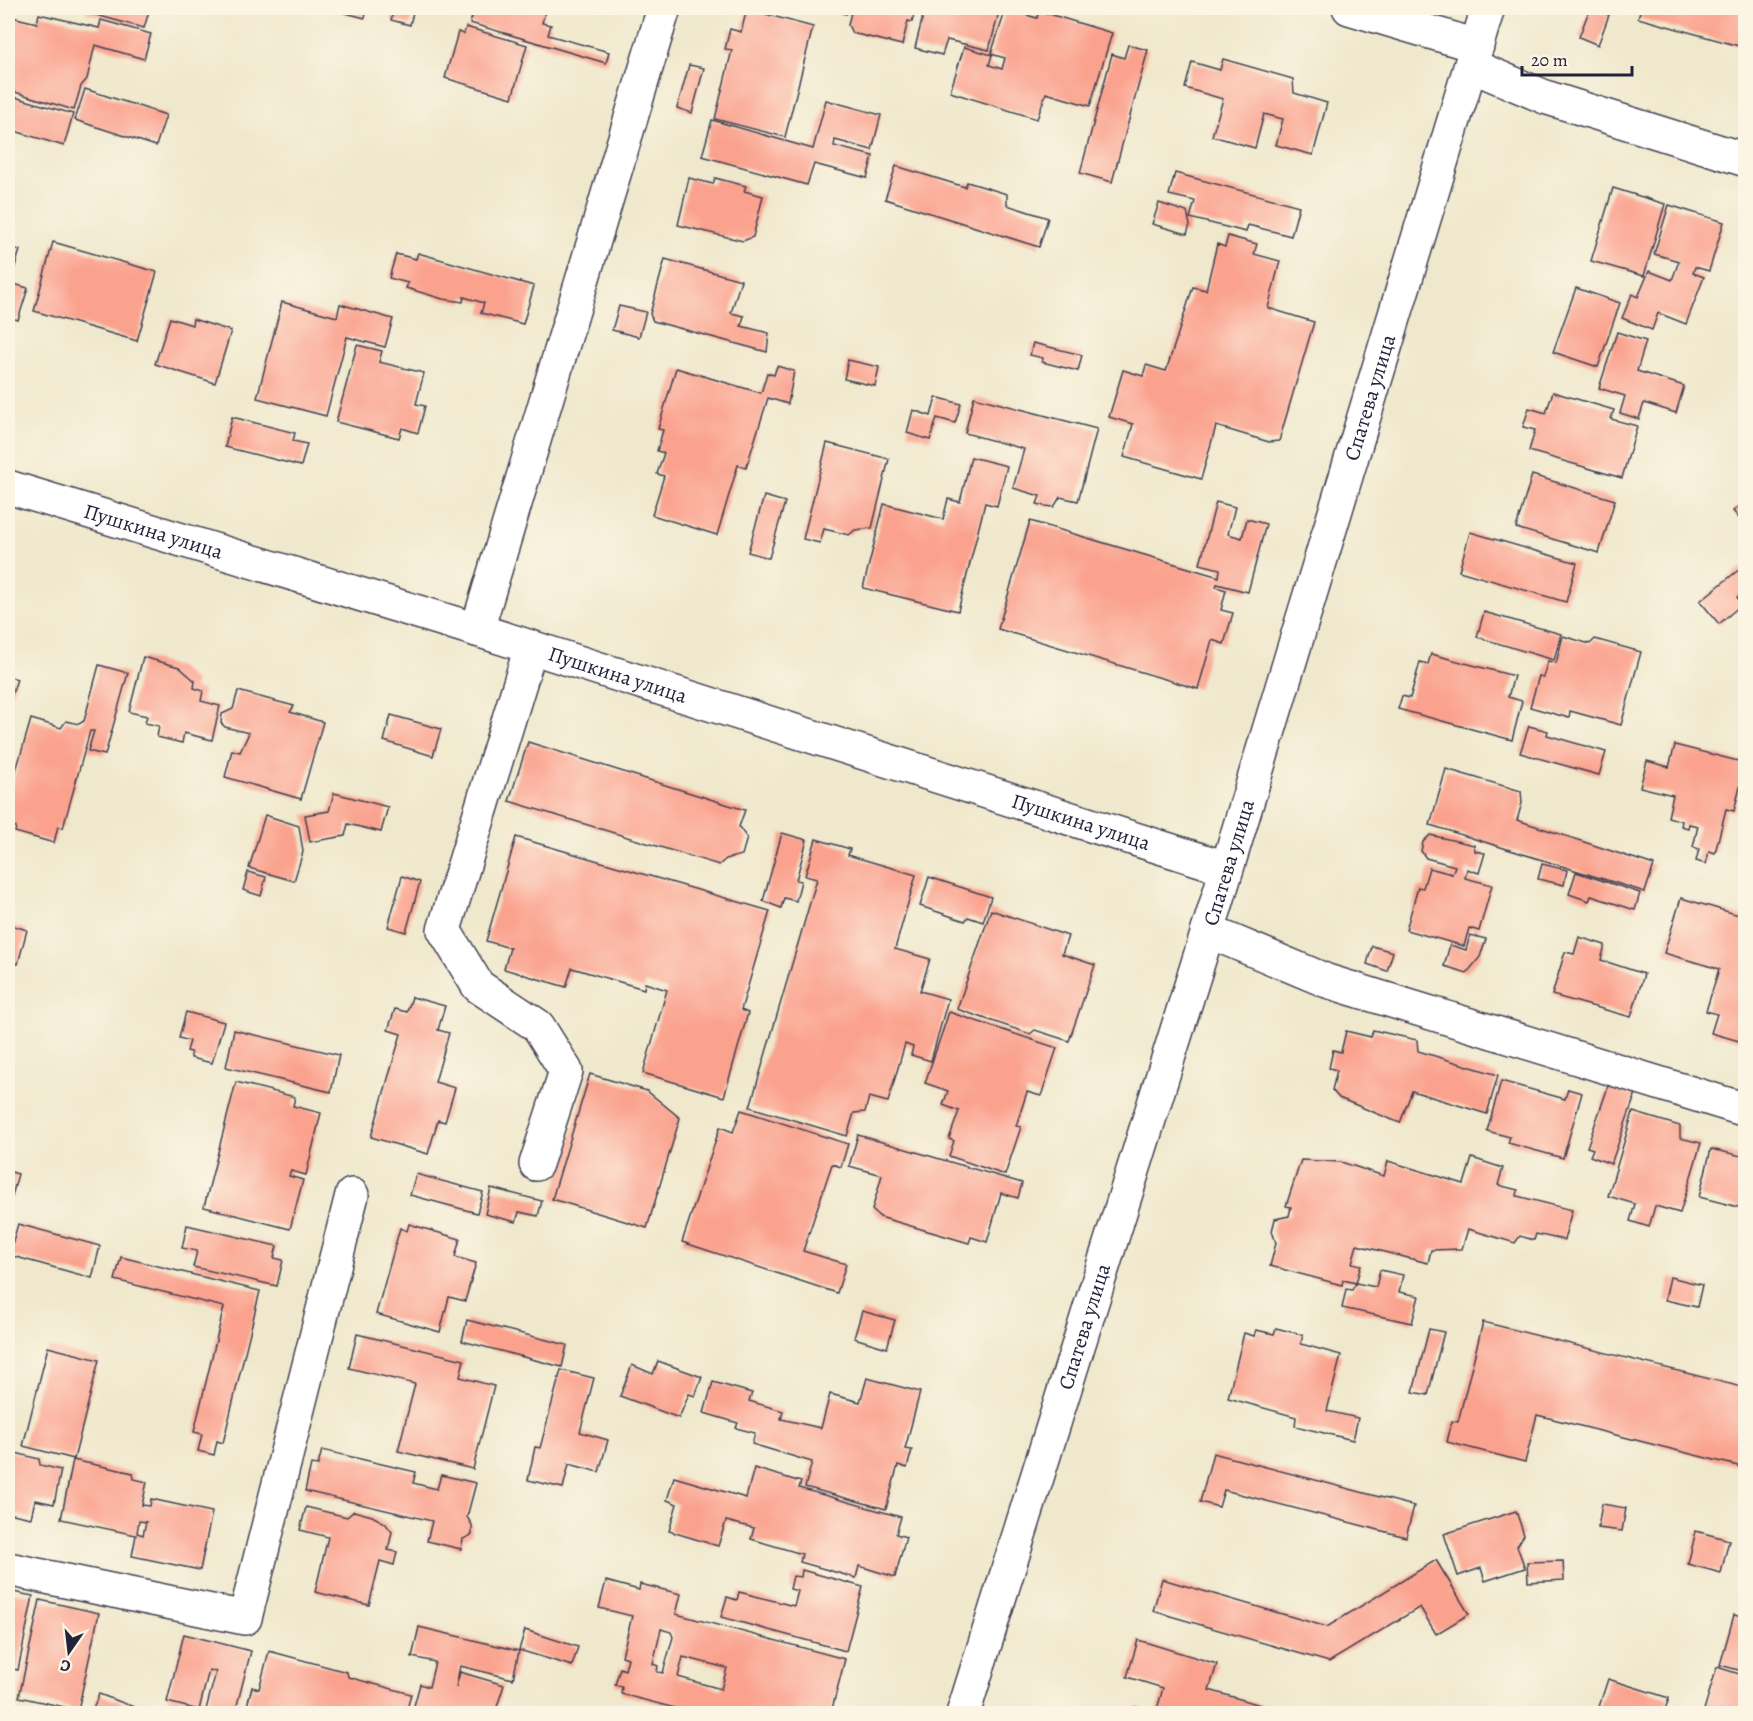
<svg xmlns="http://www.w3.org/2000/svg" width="1753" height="1721" font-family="Alegreya,serif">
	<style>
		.building { fill: #faa28e; fill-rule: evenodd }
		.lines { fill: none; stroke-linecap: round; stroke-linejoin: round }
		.minor-casing { stroke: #414051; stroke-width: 36 }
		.minor { stroke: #fff; stroke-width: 33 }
		.labels { text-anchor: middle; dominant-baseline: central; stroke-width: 5; stroke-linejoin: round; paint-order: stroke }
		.street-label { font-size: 21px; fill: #22223b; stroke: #fcf5e5 }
	</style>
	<rect width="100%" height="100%" fill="#fcf5e5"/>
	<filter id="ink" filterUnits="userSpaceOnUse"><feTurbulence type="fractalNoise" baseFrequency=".0167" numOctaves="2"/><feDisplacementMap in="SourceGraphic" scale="12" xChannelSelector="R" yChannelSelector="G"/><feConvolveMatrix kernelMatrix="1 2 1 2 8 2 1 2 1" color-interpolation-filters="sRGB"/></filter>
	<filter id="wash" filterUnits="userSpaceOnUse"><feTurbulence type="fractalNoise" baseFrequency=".008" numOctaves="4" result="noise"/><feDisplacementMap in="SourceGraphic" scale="24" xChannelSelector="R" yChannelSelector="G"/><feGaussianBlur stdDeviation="1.35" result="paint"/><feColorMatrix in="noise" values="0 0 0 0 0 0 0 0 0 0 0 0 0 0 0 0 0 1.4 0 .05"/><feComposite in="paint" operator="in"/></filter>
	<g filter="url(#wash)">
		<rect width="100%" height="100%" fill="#efe8cc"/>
		<g id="blocks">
			<!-- building -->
			<g class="building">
				<polygon points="86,8 150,8 144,28 85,12"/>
				<polygon points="326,8 367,8 365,18"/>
				<polygon points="394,8 414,8 410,25 391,20"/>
				<polygon points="475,8 546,8 542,23 551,25 548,35 609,52 606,63 470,23"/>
				<polygon points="826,8 848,8 846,14"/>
				<polygon points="852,8 916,8 912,22 908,21 902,45 852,33 848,25"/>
				<polygon points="925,8 1000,8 989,50 947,40 942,55 915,48"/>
				<polygon points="1590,8 1609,15 1598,45 1579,37"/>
				<polygon points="1641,8 1746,8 1746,48 1638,18"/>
				<polygon points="747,9 813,27 785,137 715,119 732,50 725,49 730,29 741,32"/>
				<polygon points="1006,9 1037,18 1039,11 1112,33 1090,106 1046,93 1037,119 950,92 964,47 992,55 989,65 1002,69 1005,58 991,54"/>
				<polygon points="39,14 99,28 101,20 151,34 144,59 95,45 87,79 81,86 74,110 8,90 8,16 37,23"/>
				<polygon points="466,27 527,45 512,98 445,78 458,32 464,34"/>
				<polygon points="1128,45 1148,50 1112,182 1080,173 1112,54 1124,58"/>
				<polygon points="1223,59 1293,79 1294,93 1327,103 1313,155 1276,145 1283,119 1264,114 1255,148 1212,136 1223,99 1185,88 1192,62 1220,70"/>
				<polygon points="689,65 704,68 692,113 677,108"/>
				<polygon points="85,89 166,115 156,146 75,120"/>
				<polygon points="8,95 73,114 64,146 8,129"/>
				<polygon points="826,100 881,115 872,150 835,140 834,146 873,156 867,178 814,164 807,185 702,156 712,120 813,149"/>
				<polygon points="896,166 965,187 967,182 1007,194 1007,205 1048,218 1039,247 885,199"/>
				<polygon points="1175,173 1299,206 1291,236 1248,225 1246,232 1190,218 1195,201 1169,195"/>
				<polygon points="689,178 713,184 715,178 746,186 744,191 763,196 753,237 743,241 678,225"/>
				<polygon points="1613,188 1665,204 1644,276 1591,261"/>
				<polygon points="1159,203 1187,212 1190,225 1187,234 1152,224"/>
				<polygon points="1669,205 1724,222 1709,271 1695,267 1693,273 1704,277 1686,324 1658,313 1652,330 1622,318 1632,294 1638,297 1649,271 1672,280 1679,261 1654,254"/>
				<polygon points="1228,236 1257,244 1254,254 1280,261 1268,308 1314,322 1279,441 1269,442 1216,426 1201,479 1124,457 1133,424 1109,417 1123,370 1143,376 1146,365 1166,371 1193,287 1206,290 1217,244 1225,247"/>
				<polygon points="53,242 157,272 137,341 34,311"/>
				<polygon points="8,247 20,250 10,283 28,288 18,320 8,317"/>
				<polygon points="418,253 534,286 523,324 481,313 484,303 464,297 463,302 443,299 406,288 408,283 389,278 396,254 416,259"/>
				<polygon points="665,259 741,280 731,313 744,316 741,326 769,333 767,352 653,321 650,314"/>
				<polygon points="1576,288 1620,303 1598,367 1553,352"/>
				<polygon points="282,302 337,317 340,304 393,319 385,347 347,337 326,416 257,398"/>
				<polygon points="619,306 646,312 639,337 612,330"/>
				<polygon points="170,318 192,325 193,319 231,331 215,383 155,364"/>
				<polygon points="1617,332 1646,341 1637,371 1684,386 1676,413 1644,403 1639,419 1620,413 1625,396 1599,388"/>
				<polygon points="1033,343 1082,355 1078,371 1042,362 1043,358 1030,355"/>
				<polygon points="357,345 382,351 379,362 424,373 416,404 425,406 418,433 402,428 399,438 336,422"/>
				<polygon points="848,360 879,367 875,386 844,379"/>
				<polygon points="777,366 794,371 788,404 768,398 746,468 738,465 717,535 652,515 664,476 657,474 664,453 657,451 663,430 658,429 676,368 761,393 767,373 774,375"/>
				<polygon points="1553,392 1614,410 1611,419 1637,426 1622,478 1529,451 1535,430 1523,427 1529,408 1546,413"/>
				<polygon points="936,397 961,404 955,423 937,418 930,440 907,433 913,410 931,416"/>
				<polygon points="974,397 1097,429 1078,501 1060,497 1054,507 1045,506 1037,504 1040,496 1013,488 1024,449 965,433"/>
				<polygon points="232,417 295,433 293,441 307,444 301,466 225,447"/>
				<polygon points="827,443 889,459 872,528 855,530 849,535 824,529 820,543 803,539"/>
				<polygon points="971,457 1007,466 997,506 985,503 958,611 863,588 884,504 943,519 948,499 960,502"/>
				<polygon points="1532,475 1615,500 1599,553 1516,528"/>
				<polygon points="764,496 785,502 769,558 748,552"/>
				<polygon points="1746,500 1746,526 1733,511"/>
				<polygon points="1216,502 1235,507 1228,534 1242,538 1247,519 1266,524 1248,592 1217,584 1216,587 1226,590 1221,610 1233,613 1224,644 1212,640 1198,689 998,629 1030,521 1219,577 1220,569 1200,564"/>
				<polygon points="1470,532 1577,563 1566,602 1459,571"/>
				<polygon points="1746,564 1746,589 1737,597 1742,604 1719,624 1700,601"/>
				<polygon points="1484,612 1561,634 1554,660 1477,637"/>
				<polygon points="1563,636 1590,644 1595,639 1641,652 1621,725 1570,711 1569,718 1530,707 1539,676 1543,677 1548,661 1556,663"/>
				<polygon points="1431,654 1514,676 1508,697 1522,701 1512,740 1398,709 1402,696 1410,698 1420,662 1428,664"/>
				<polygon points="143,657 179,667 195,681 194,688 203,691 201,701 220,706 212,740 184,733 182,743 157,737 159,726 145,723 147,716 129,712"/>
				<polygon points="99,665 128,673 105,755 88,751 94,731 90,731 63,828 58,826 54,843 15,832 16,827 8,825 8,789 11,788 31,719 61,728 66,721 79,724 84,721"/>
				<polygon points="8,676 17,679 8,707"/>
				<polygon points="238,691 294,706 290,712 323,722 301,799 225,777 232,750 240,752 249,733 225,727 221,723 222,714 233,709"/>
				<polygon points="391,715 441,729 433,756 384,741"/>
				<polygon points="1529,726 1548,731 1547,735 1606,752 1599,775 1520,753"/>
				<polygon points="528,742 745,810 739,827 747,838 742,855 726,859 719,865 509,801"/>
				<polygon points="1675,745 1746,763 1734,811 1726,809 1715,853 1709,851 1706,864 1696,861 1699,849 1693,847 1698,826 1689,824 1688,828 1681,826 1682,821 1668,817 1673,795 1640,787 1647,761 1669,767"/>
				<polygon points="1446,769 1521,791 1522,803 1517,820 1654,865 1645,892 1430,825"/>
				<polygon points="334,793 388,807 381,832 348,824 345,836 310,842 305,815 329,811"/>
				<polygon points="265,815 299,826 303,852 294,881 249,868"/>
				<polygon points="782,833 807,840 796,880 801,881 796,901 784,898 781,908 763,901"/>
				<polygon points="1430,835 1474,845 1475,851 1485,853 1479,873 1467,869 1465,878 1492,885 1479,931 1469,928 1464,946 1406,930 1418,887 1423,888 1429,868 1452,874 1455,866 1426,858 1421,851 1423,842"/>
				<polygon points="516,837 770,911 741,1010 748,1013 724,1097 643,1073 667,990 645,983 644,989 572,968 566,987 504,969 510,948 486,941"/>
				<polygon points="816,839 850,849 848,855 916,875 895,949 930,959 920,991 948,999 931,1061 911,1055 913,1047 905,1044 888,1102 869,1097 865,1112 854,1113 847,1136 750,1107 817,879 805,876"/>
				<polygon points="1542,864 1567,870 1564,885 1538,879"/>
				<polygon points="248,872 266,877 261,896 243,890"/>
				<polygon points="1576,872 1640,893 1635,910 1591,896 1589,901 1569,894"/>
				<polygon points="402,876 420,882 406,932 388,927"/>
				<polygon points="929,877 991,897 983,922 968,917 965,921 920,906"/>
				<polygon points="1681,898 1746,917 1746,1043 1711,1033 1717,1014 1706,1011 1719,969 1664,953"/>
				<polygon points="991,910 1068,936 1062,954 1095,965 1069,1041 1035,1030 1030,1034 957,1009"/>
				<polygon points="8,924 27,930 18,964 8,961"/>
				<polygon points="1470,935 1486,939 1480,957 1467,973 1444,966 1450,945 1466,950"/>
				<polygon points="1579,937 1605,945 1601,960 1644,974 1631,1017 1552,995 1565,952 1574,954"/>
				<polygon points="1372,946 1393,952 1387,971 1367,964"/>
				<polygon points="412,997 445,1006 438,1030 449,1033 435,1082 455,1088 445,1122 438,1120 428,1154 371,1137 401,1034 388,1030 395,1009 407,1012"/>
				<polygon points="186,1012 224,1022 212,1063 191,1058 191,1052 187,1051 190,1041 179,1038"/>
				<polygon points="949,1012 1057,1048 1041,1096 1027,1092 1016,1126 1021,1127 1005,1175 949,1156 954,1141 949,1139 959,1111 943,1105 948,1091 925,1083"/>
				<polygon points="234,1030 339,1055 331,1092 226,1067"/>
				<polygon points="1373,1030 1417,1040 1418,1051 1498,1075 1487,1114 1412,1091 1400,1123 1339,1098 1332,1090 1337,1070 1329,1068 1333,1050 1341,1052 1346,1031 1371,1037"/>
				<polygon points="590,1074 647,1091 680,1118 647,1228 552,1199"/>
				<polygon points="1501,1081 1565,1099 1568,1089 1582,1093 1563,1158 1508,1143 1510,1137 1487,1131"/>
				<polygon points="236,1082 295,1097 293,1106 321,1113 306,1175 291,1171 289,1176 303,1180 290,1229 204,1207"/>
				<polygon points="1609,1084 1636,1093 1611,1164 1590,1156 1593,1149 1587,1147"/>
				<polygon points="741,1110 848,1144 841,1167 832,1164 803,1251 846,1264 837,1293 682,1242 720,1127 733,1132"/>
				<polygon points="1633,1112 1680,1126 1680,1138 1701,1143 1680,1213 1655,1206 1649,1227 1630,1221 1635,1204 1608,1196"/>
				<polygon points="858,1135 1022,1183 1018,1198 1001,1193 987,1242 971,1237 969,1243 880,1217 872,1210 882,1175 849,1166"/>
				<polygon points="1711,1149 1746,1157 1746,1209 1699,1197"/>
				<polygon points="1472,1158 1503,1168 1498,1185 1518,1190 1517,1196 1572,1210 1564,1240 1536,1234 1534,1240 1520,1236 1515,1243 1468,1229 1462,1249 1431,1250 1428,1263 1357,1245 1352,1263 1361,1265 1356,1283 1343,1280 1342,1285 1270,1266 1276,1243 1272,1231 1275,1219 1289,1216 1291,1207 1286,1206 1301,1160 1341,1162 1384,1176 1388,1161 1464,1184"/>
				<polygon points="8,1171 18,1174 8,1211"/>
				<polygon points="416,1174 483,1192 477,1213 410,1195"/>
				<polygon points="491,1188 542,1201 538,1216 519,1212 516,1222 485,1214"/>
				<polygon points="18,1224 100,1246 92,1278 9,1255"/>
				<polygon points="409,1224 460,1239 455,1257 476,1263 465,1301 449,1297 440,1332 376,1314 400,1228 407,1231"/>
				<polygon points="187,1225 277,1246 274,1258 283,1260 277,1286 193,1267 197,1251 182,1248"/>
				<polygon points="121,1257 260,1291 223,1443 217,1441 214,1455 198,1451 202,1434 194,1432 224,1307 115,1280"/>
				<polygon points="1380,1270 1403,1275 1399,1292 1419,1296 1412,1323 1342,1308 1346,1289 1352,1290 1356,1283 1376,1287"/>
				<polygon points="1670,1277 1702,1285 1697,1307 1665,1300"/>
				<polygon points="862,1311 895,1320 887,1348 854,1338"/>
				<polygon points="467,1320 567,1345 562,1367 462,1341"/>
				<polygon points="1483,1322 1746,1388 1746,1468 1537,1415 1525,1462 1447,1442 1452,1421 1458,1422"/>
				<polygon points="1276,1328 1303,1335 1301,1344 1341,1355 1327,1411 1358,1418 1353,1440 1295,1426 1296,1417 1228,1398 1244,1333 1254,1336 1256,1330 1274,1334"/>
				<polygon points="1429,1329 1444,1332 1428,1395 1413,1392"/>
				<polygon points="357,1334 464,1360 460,1377 494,1386 473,1469 398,1451 415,1384 349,1368"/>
				<polygon points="48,1347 99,1360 74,1459 23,1446"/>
				<polygon points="658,1361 702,1377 695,1396 689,1394 679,1418 620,1396 632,1365 653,1374"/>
				<polygon points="561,1370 594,1378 580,1432 608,1440 599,1472 569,1464 563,1488 528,1480 535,1447 540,1448"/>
				<polygon points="867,1378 920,1392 905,1449 912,1450 907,1468 898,1465 886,1509 805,1487 812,1462 752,1444 755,1433 736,1428 738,1423 704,1413 713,1382 752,1393 749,1401 783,1411 781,1419 821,1428 830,1394 860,1402"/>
				<polygon points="322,1450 416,1472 413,1483 437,1489 441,1475 476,1483 467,1517 472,1525 472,1535 463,1539 461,1549 427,1541 432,1521 305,1491 311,1464 318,1465"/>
				<polygon points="8,1451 39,1459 40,1465 61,1470 54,1504 35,1500 31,1518 8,1513"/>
				<polygon points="1213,1453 1414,1506 1406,1537 1224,1490 1219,1507 1200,1502"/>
				<path d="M73,1460L133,1473L134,1479L147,1482L142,1505L150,1506L151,1499L212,1512L200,1570L132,1556L136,1535L61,1519ZM139,1521L146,1522L143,1535L137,1533Z"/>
				<polygon points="754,1468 801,1482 799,1488 901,1517 896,1534 906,1537 895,1577 859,1566 856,1578 800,1562 802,1554 751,1539 754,1528 726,1521 718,1546 669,1531 677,1504 667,1500 674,1477 746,1498"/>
				<polygon points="1602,1504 1626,1508 1622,1531 1598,1528"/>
				<polygon points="306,1507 347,1517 354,1511 372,1516 385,1523 392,1532 388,1550 397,1552 394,1565 380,1561 369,1605 315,1592 328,1537 300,1530"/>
				<polygon points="1516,1511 1524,1535 1517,1546 1525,1568 1485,1581 1481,1568 1458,1576 1444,1534"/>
				<polygon points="1696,1531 1729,1540 1721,1573 1688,1564"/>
				<polygon points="1436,1560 1469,1614 1436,1634 1420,1607 1329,1662 1153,1611 1162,1579 1327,1627"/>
				<polygon points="1563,1561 1564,1580 1528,1582 1527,1562"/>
				<polygon points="802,1570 863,1587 846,1651 721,1617 727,1597 737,1600 739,1592 794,1606 798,1591 790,1589 793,1576 801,1577"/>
				<path d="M606,1581L639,1590L640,1584L681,1594L676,1614L845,1659L831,1713H694L621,1694L622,1687L615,1685L620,1668L625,1670L628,1658L622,1656L632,1616L599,1608ZM661,1629L671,1632L673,1637L663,1673L657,1672L658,1666L653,1664ZM683,1657L727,1668L721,1689L678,1677Z"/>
				<polygon points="8,1591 33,1596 18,1670 8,1668"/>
				<polygon points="40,1600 99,1613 78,1710 19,1697"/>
				<polygon points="1734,1615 1746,1618 1746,1672 1720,1665"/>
				<polygon points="419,1627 519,1651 513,1679 460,1666 456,1687 460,1672 504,1685 495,1713 412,1713 420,1684 429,1687 435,1662 412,1657"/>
				<polygon points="525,1630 578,1647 572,1666 519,1650"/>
				<polygon points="184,1634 251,1651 235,1713 205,1713 216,1672 209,1670 199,1710 167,1702"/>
				<polygon points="1138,1640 1217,1664 1209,1690 1274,1709 1272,1713 1156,1713 1163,1688 1127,1677"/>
				<polygon points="269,1651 347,1672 348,1677 411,1694 406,1713 245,1713 252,1687 259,1689"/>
				<polygon points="1717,1667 1746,1676 1746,1713 1703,1713"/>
				<polygon points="1608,1679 1669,1698 1664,1713 1597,1713"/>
				<polygon points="8,1693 14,1695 9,1714 8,1714"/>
				<polygon points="99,1694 150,1713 91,1713"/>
				<polygon points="1136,1707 1154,1713 1135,1713"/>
			</g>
		</g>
	</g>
	<g filter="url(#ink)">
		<use href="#blocks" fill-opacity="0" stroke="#414051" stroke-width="1.5"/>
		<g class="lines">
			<!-- minor casing -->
			<g class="minor-casing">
				<g id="minor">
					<polyline points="1349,8 1477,46"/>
					<polyline points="1472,66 1545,97 1746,160"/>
					<path id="s1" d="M8,487L477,630L1226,868"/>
					<polyline points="477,630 664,8"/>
					<polyline points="531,647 444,930 478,986 538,1026 566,1071 536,1164"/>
					<polyline points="1208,931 1327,981 1746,1110"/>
					<polyline points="8,1569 245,1618 352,1195"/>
					<path id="s2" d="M963,1714L1208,931L1488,8"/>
				</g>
			</g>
			<!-- minor -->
			<use href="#minor" class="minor"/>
		</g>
	</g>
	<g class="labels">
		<!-- street labels -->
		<g class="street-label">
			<text stroke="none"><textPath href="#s2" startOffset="1378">Спатева улица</textPath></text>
			<text stroke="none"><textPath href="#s1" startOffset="152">Пушкина улица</textPath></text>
			<text stroke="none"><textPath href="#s1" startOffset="638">Пушкина улица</textPath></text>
			<text stroke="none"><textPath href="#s1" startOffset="1124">Пушкина улица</textPath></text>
			<text stroke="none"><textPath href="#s2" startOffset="892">Спатева улица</textPath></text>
			<text stroke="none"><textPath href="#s2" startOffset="406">Спатева улица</textPath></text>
		</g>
	</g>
	<!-- margin -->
	<rect width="1753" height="1721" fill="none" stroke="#fcf5e5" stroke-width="30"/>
	<!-- north arrow -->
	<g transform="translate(69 1652) rotate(194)" stroke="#fcf5e5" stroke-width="4.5" paint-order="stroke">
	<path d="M0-4.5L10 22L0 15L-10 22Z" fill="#22223b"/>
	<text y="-9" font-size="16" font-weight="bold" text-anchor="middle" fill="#22223b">С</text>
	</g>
	<!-- scale -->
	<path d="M1522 66v9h110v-9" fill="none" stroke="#22223b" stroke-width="3"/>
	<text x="1531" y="66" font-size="18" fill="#22223b" stroke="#fcf5e5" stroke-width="4.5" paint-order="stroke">20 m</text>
</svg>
